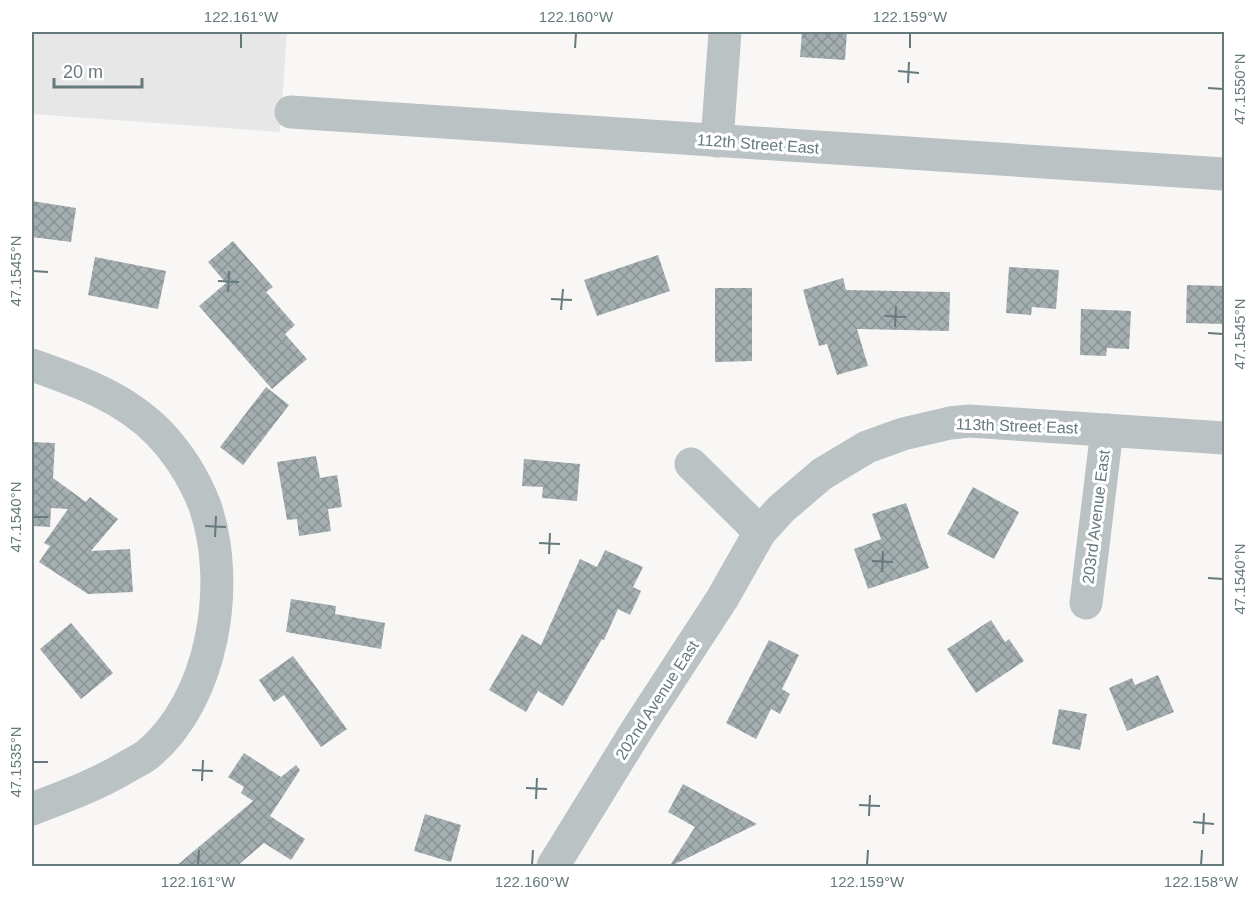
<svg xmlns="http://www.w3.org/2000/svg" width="1256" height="898" font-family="Helvetica,sans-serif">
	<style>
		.built { fill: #e6e7e6 }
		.building { fill: url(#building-cross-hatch) }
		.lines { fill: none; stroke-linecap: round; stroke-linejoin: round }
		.minor { stroke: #bbc2c3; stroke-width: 33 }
		.ticks { fill: none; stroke: #667a7d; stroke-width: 2 }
		.labels { text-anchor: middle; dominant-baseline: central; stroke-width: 6; stroke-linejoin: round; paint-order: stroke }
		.street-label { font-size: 16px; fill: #667a7d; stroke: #fff }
		.neatline { fill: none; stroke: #667a7d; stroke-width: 2 }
		.ticks-label { font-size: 15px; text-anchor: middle; fill: #667a7d }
	</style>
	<defs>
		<pattern id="building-cross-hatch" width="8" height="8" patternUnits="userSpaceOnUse" patternTransform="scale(1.5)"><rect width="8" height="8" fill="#a4aeb0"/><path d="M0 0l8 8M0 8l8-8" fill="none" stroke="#899394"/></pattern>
	</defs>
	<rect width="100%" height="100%" fill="#f8f7f6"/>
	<!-- built -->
	<polygon class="built" points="32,32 287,32 280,132 32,114"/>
	<!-- building -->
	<g class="building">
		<polygon points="802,32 847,32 845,60 800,57"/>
		<polygon points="32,201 76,208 71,242 32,237"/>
		<polygon points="233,241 273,287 266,292 295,325 285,334 307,359 272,389 199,306 226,283 208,262"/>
		<polygon points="658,255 670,291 597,316 584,280"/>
		<polygon points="95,257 166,271 158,309 88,295"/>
		<polygon points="1009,267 1059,270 1056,309 1032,307 1031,315 1006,313"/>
		<polygon points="843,278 846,290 950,292 949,331 857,329 868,366 837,375 827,344 819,346 803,290"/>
		<polygon points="1187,285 1224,286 1224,324 1186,323"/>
		<polygon points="715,288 752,288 752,361 715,362"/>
		<polygon points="1081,309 1131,311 1129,349 1107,348 1106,356 1080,355"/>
		<polygon points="266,387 289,405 243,465 220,447"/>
		<polygon points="32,442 55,443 53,478 86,502 90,497 118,519 91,551 130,549 133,592 88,594 39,562 50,546 44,543 68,509 51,508 50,527 32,526"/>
		<polygon points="316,456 320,478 337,475 342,507 328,509 331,531 299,536 297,519 287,520 277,462"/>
		<polygon points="524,459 580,464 577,501 542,498 543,487 522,486"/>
		<polygon points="973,487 1019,512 994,559 947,534"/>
		<polygon points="906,503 929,568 868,589 854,549 881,539 872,514"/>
		<polygon points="605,550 643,567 633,587 641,591 630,615 618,609 604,640 602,639 563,706 538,691 526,712 489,690 522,634 541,645 580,559 597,567"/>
		<polygon points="291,599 336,606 335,614 385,623 381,649 286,632"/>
		<polygon points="991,620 1005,642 1009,639 1024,661 976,693 947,649"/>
		<polygon points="71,623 113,673 81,699 40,649"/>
		<polygon points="769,640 799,655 782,689 790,694 780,714 771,709 756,739 726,723"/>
		<polygon points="293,656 347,729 321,747 284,695 274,702 259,680"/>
		<polygon points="1158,675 1174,712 1127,731 1109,688 1132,678 1135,685"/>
		<polygon points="1059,709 1087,714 1080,750 1052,744"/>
		<polygon points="244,753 281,777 296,765 300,770 270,816 305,839 291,860 264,843 236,867 175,867 253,801 241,793 244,787 228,777"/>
		<polygon points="683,784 757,824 669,867 695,827 668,812"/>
		<polygon points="425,814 461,825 451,862 414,851"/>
	</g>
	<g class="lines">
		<!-- minor -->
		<g class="minor">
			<polyline points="291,112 1224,174"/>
			<polyline points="717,141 725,32"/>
			<path d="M32,365C78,381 124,397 159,433C178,453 195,480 205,506C232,585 213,701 147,755C140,760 131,764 123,769C94,786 63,797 32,809"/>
			<polyline points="691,464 760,532"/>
			<polyline points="1086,603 1107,430"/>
			<polyline points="553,866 638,728 722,599 760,532 781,509 822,474 867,447 903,434 950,423 969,421 1224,438"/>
		</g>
	</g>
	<!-- ticks -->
	<path class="ticks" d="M241,48V33M575,48L576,33M910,48V33M898,71L919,73M908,83L909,62M1208,88L1223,89M33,271L48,272M218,281L239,282M228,292L229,271M551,299L572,300M561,310L563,289M885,316L906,317M895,327L896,306M1208,333L1223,334M33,517H48M205,526L226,527M215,537L216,516M539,543L560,544M549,554L550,533M872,561L893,562M882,572L883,551M1208,578L1223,579M33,762H48M192,770L213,771M202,781L203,760M526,788L547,789M536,799L537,778M859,805L880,806M869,816L870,795M1193,822L1214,824M1203,834L1204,813M198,865L199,850M532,865L533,850M867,865L868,850M1201,865L1202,850"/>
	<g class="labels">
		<!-- street labels -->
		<g class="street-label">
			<text transform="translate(758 144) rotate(4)">112th Street East</text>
			<text transform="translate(1017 426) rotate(2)">113th Street East</text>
			<text transform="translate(1096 517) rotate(-83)">203rd Avenue East</text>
			<text transform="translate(657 700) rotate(-57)">202nd Avenue East</text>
		</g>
	</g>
	<!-- border -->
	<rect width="1256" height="898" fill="none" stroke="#ffffff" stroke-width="66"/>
	<!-- scale -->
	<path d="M54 78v9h88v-9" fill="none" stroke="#667a7d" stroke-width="3"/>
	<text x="63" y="78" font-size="18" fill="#667a7d" stroke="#ffffff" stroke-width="4.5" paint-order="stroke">20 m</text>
	<rect x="33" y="33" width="1190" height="832" class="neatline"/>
	<g class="ticks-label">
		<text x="241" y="22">122.161°W</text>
		<text x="576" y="22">122.160°W</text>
		<text x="910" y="22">122.159°W</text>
		<text transform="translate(1240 89) rotate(-90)" y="5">47.1550°N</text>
		<text transform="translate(16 271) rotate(-90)" y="5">47.1545°N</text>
		<text transform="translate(1240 334) rotate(-90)" y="5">47.1545°N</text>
		<text transform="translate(16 517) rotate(-90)" y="5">47.1540°N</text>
		<text transform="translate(1240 579) rotate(-90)" y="5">47.1540°N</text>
		<text transform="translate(16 762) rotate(-90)" y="5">47.1535°N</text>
		<text x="198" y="887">122.161°W</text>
		<text x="532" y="887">122.160°W</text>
		<text x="867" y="887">122.159°W</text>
		<text x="1201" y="887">122.158°W</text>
	</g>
</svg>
